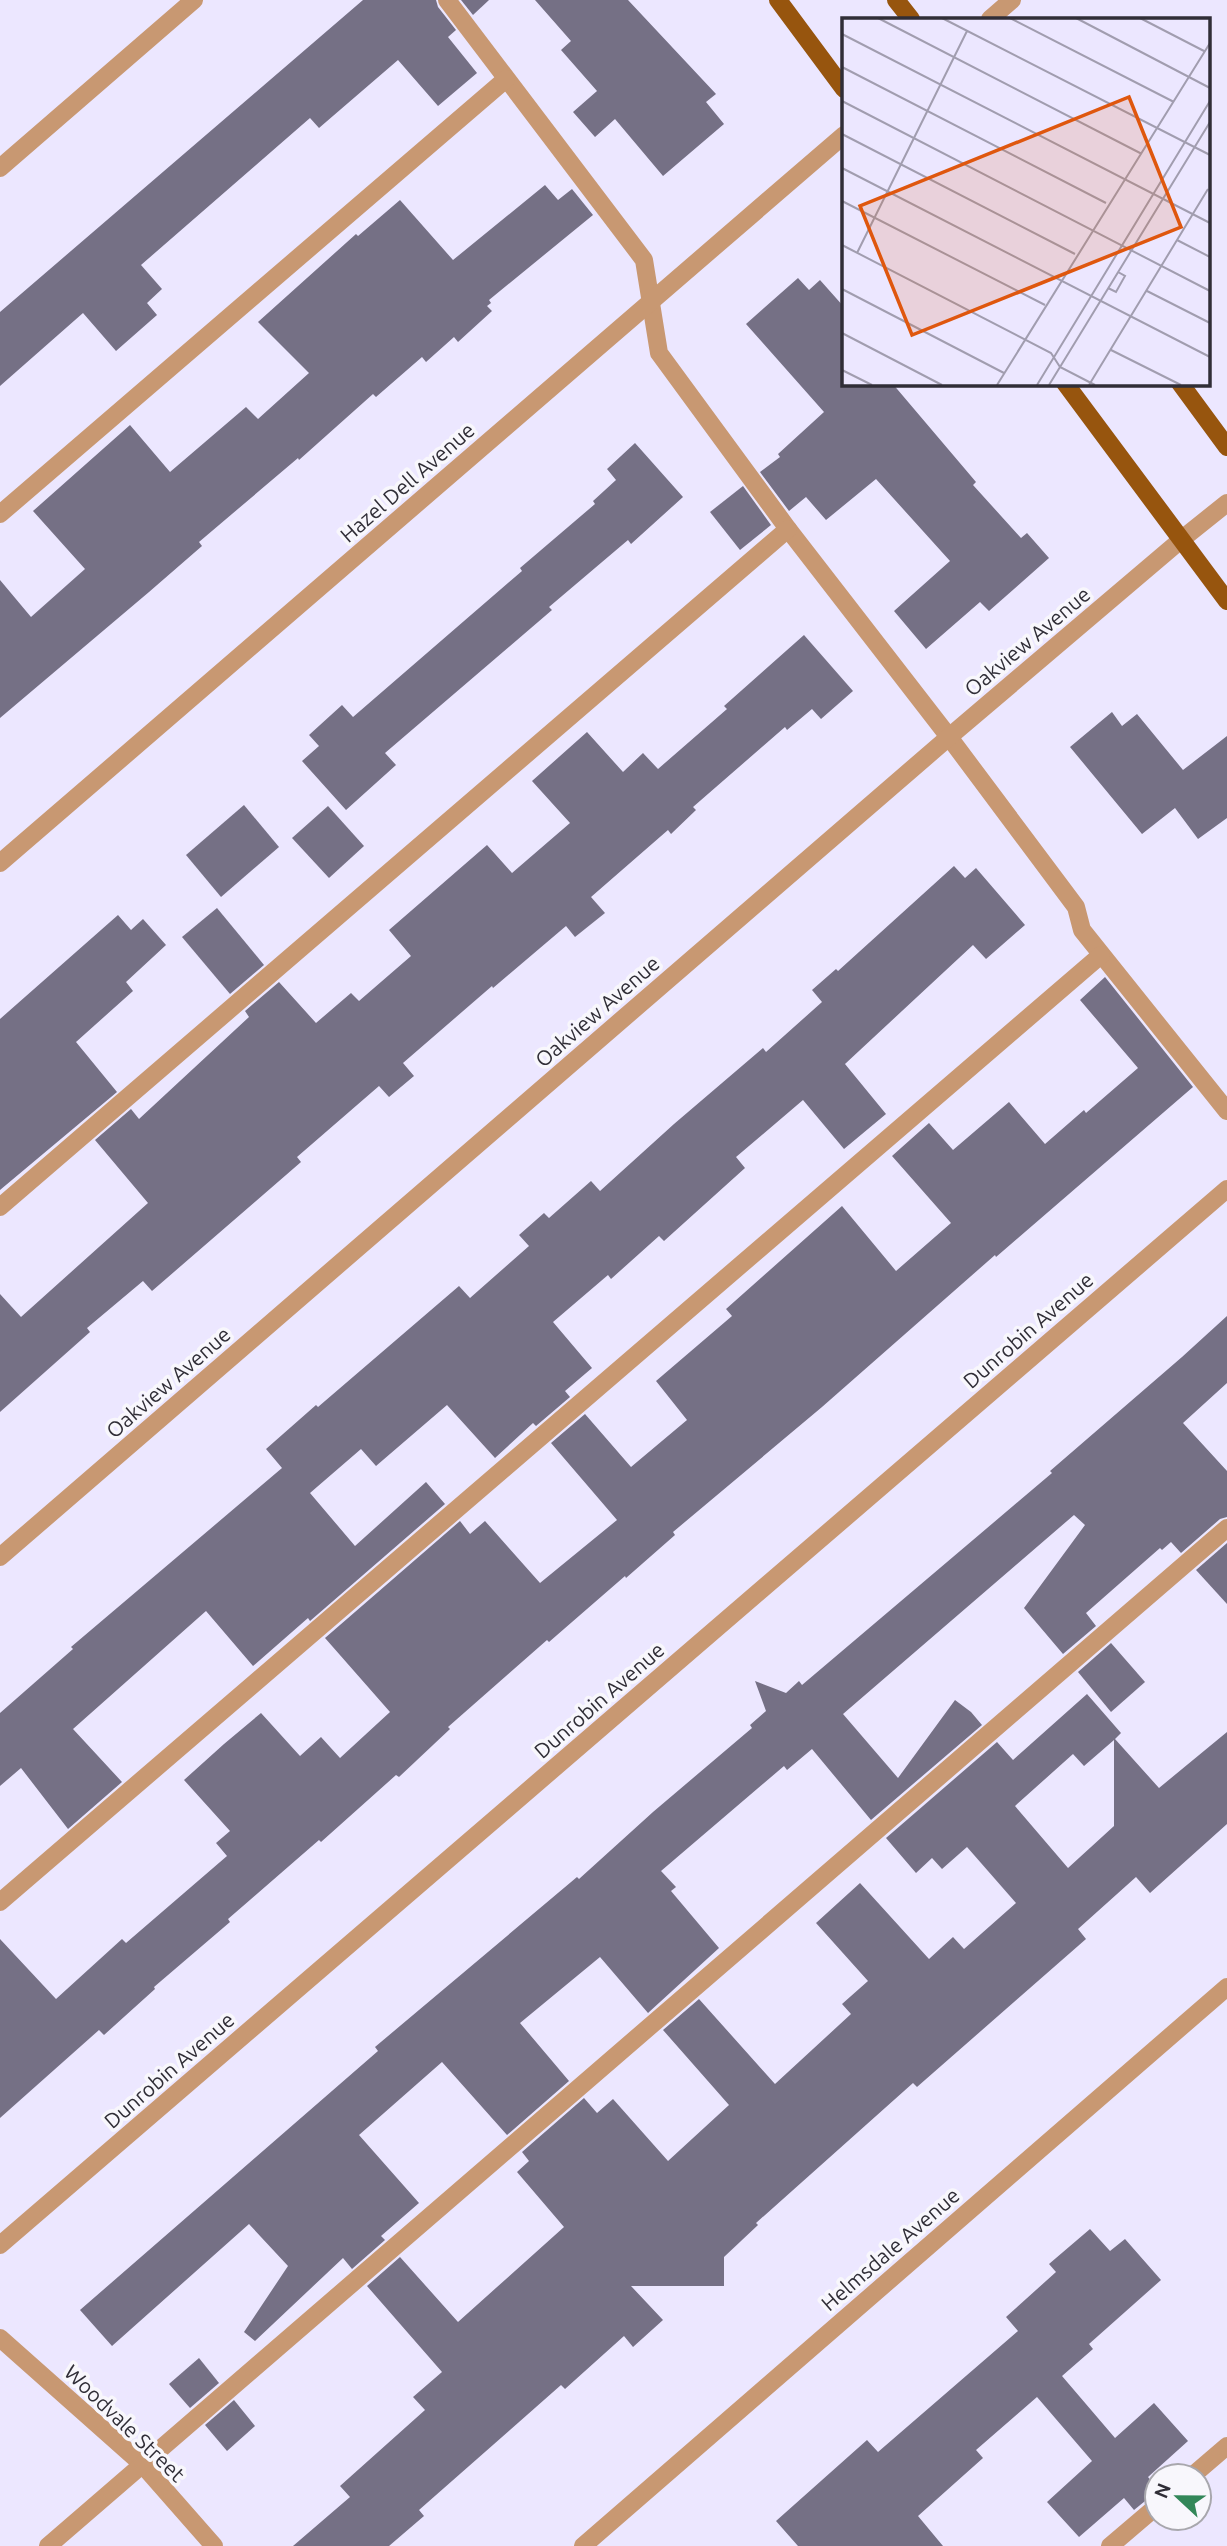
<svg xmlns="http://www.w3.org/2000/svg" width="1227" height="2546" font-family="Ubuntu,sans-serif">
	<style>
		.building { fill: #757085; fill-rule: evenodd }
		.lines { fill: none; stroke-linecap: round; stroke-linejoin: round }
		.minor { stroke: #c89872; stroke-width: 18 }
		.major { stroke: #97550e; stroke-width: 18 }
		.labels { text-anchor: middle; dominant-baseline: central; stroke-width: 7; stroke-linejoin: round; paint-order: stroke }
		.street-label { font-size: 21px; fill: #302e37; stroke: #f8f7fc }
		.inset-road { fill: none; stroke: #a19daf; stroke-width: 2 }
		.view { fill: #df570e; fill-opacity: 0.15; stroke: #df570e; stroke-width: 3.5 }
		.inset-edge { fill: none; stroke: #302e37; stroke-width: 3.5 }
	</style>
	<rect width="100%" height="100%" fill="#ece7ff"/>
	<!-- building -->
	<g class="building">
		<polygon points="363,0 436,0 438,7 456,30 448,37 477,73 438,106 398,60 319,128 310,118 141,265 162,289 147,303 157,315 116,351 83,313 0,386 0,312"/>
		<polygon points="461,0 489,0 473,15"/>
		<polygon points="535,0 628,0 716,94 706,102 724,124 663,176 615,119 595,137 573,112 597,91 561,50 571,41"/>
		<polygon points="545,185 558,200 572,189 593,215 489,300 491,303 487,306 492,311 458,342 454,337 426,362 422,357 376,397 373,394 299,460 298,458 199,542 202,546 149,592 0,718 0,580 31,617 85,569 33,511 130,425 170,472 246,407 258,419 309,373 258,322 356,234 358,236 400,200 453,260"/>
		<polygon points="798,278 809,290 820,280 844,307 844,383 892,383 976,482 973,485 1021,538 1027,533 1049,558 989,611 980,602 926,649 894,611 950,561 876,479 826,520 806,497 789,511 760,472 780,457 778,454 824,412 746,324"/>
		<polygon points="635,443 683,497 631,544 628,540 549,607 552,610 385,753 396,765 346,810 302,761 319,746 309,735 342,705 353,717 522,571 520,568 595,504 593,501 616,480 607,469"/>
		<polygon points="743,486 771,525 740,550 710,512"/>
		<polygon points="804,635 853,691 821,719 812,709 787,730 785,727 693,807 696,810 671,834 668,830 591,897 605,913 575,937 566,926 493,988 492,986 403,1063 414,1076 389,1097 379,1086 297,1157 301,1162 152,1291 143,1281 87,1328 90,1332 0,1412 0,1294 21,1317 148,1203 95,1140 131,1109 139,1119 249,1017 245,1011 279,982 316,1023 351,993 359,1001 411,956 389,930 487,845 512,873 570,823 532,781 587,732 623,772 643,753 658,769 727,709 724,706"/>
		<polygon points="1112,712 1122,726 1137,714 1183,770 1227,736 1227,818 1198,839 1175,808 1142,834 1070,747"/>
		<polygon points="244,805 279,847 221,897 186,855"/>
		<polygon points="328,806 364,846 329,878 292,838"/>
		<polygon points="954,866 965,878 976,868 1025,925 986,959 973,945 845,1064 886,1114 844,1149 803,1100 736,1157 745,1168 664,1241 659,1236 611,1279 608,1275 553,1322 592,1368 565,1391 570,1397 536,1426 533,1423 495,1458 447,1405 376,1466 361,1449 310,1493 355,1546 426,1482 445,1504 310,1621 308,1618 253,1666 206,1611 73,1729 122,1782 68,1829 21,1768 0,1786 0,1713 73,1649 71,1647 282,1468 266,1449 316,1405 318,1407 459,1286 470,1298 529,1246 519,1235 544,1213 549,1218 591,1181 600,1191 674,1124 763,1048 766,1052 822,1002 812,990 836,969 838,971"/>
		<polygon points="217,908 264,965 230,994 182,937"/>
		<polygon points="118,915 131,930 143,919 166,945 126,982 133,991 76,1042 117,1092 0,1190 0,1019"/>
		<polygon points="1105,977 1193,1087 996,1257 995,1255 822,1407 673,1532 675,1535 626,1578 625,1576 549,1642 547,1640 448,1727 450,1729 399,1777 396,1775 321,1842 319,1840 228,1919 230,1922 154,1987 155,1989 104,2035 99,2030 0,2118 0,1939 56,1999 122,1939 126,1943 227,1856 216,1843 230,1831 184,1780 224,1744 261,1713 300,1756 321,1737 340,1758 390,1712 325,1638 460,1521 470,1534 485,1521 540,1583 617,1520 551,1443 585,1414 631,1467 687,1420 656,1381 732,1316 726,1309 842,1206 896,1271 951,1223 892,1156 929,1123 953,1150 1009,1102 1045,1144 1084,1110 1086,1113 1138,1068 1080,1000"/>
		<polygon points="1227,1316 1227,1383 1183,1423 1227,1471 1227,1517 1220,1519 1181,1553 1171,1542 1162,1550 1160,1548 1086,1613 1096,1626 1063,1654 1024,1608 1085,1525 1074,1515 843,1714 898,1778 955,1700 971,1712 982,1725 871,1820 812,1749 787,1770 784,1766 661,1871 676,1887 671,1891 719,1948 648,2013 600,1957 520,2023 569,2081 507,2135 442,2062 359,2135 419,2203 381,2236 385,2240 352,2269 343,2258 255,2341 244,2332 288,2266 249,2224 112,2346 80,2310 378,2051 375,2047 577,1877 579,1879 653,1812 752,1728 750,1725 766,1711 755,1681 786,1693 799,1681 802,1685 1052,1473 1050,1471 1182,1357"/>
		<polygon points="1227,1543 1227,1604 1196,1570"/>
		<polygon points="1111,1643 1145,1682 1111,1712 1078,1672"/>
		<path d="M1087,1694L1121,1733L1115,1739L1159,1788L1227,1732V1824L1150,1893L1136,1877L1078,1929L1086,1939L917,2087L913,2083L756,2223L758,2225L724,2257V2286H631L663,2320L633,2347L624,2336L565,2389L561,2385L419,2510L424,2516L389,2546H293L350,2497L340,2486L425,2410L413,2397L442,2372L367,2286L400,2257L458,2322L564,2227L517,2172L529,2161L522,2152L584,2098L597,2113L613,2099L668,2161L729,2105L663,2030L699,1999L775,2084L851,2014L842,2004L868,1981L816,1923L860,1883L929,1959L953,1937L964,1949L1016,1903L967,1847L942,1869L932,1858L916,1873L886,1838L997,1742L1013,1760ZM1114,1740V1826L1068,1868L1015,1806L1073,1754L1084,1766Z"/>
		<polygon points="1090,2229 1110,2251 1125,2239 1161,2280 1089,2344 1093,2349 1062,2376 1115,2438 1154,2403 1188,2441 1148,2477 1157,2488 1157,2495 1150,2497 1134,2510 1124,2498 1079,2537 1047,2502 1092,2461 1037,2397 976,2450 983,2458 918,2516 943,2546 798,2546 776,2521 867,2440 878,2452 1018,2331 1006,2317 1056,2272 1049,2264"/>
		<polygon points="199,2358 219,2383 190,2408 169,2384"/>
		<polygon points="234,2400 255,2426 227,2451 205,2425"/>
	</g>
	<g class="lines">
		<!-- minor -->
		<g class="minor">
			<polyline points="447,0 644,260 659,353 788,529 949,737 1076,907 1082,930 1227,1111"/>
			<polyline points="990,19 1012,0"/>
			<polyline points="0,168 194,0"/>
			<polyline points="0,514 506,79"/>
			<polyline points="0,863 844,135"/>
			<polyline points="0,1207 788,529"/>
			<polyline points="0,1557 949,737 1182,539 1227,503"/>
			<polyline points="0,1902 1101,955"/>
			<polyline points="0,2245 1227,1189"/>
			<polyline points="0,2338 142,2464 214,2546"/>
			<polyline points="1192,2476 1227,2446"/>
			<polyline points="48,2546 1227,1528"/>
			<polyline points="583,2546 1227,1987"/>
			<polyline points="1110,2546 1157,2506"/>
		</g>
		<!-- major -->
		<g class="major">
			<polyline points="778,0 844,89"/>
			<polyline points="896,0 911,19"/>
			<polyline points="1065,383 1227,601"/>
			<polyline points="1180,383 1227,447"/>
		</g>
	</g>
	<g class="labels">
		<!-- street labels -->
		<g class="street-label">
			<text transform="translate(407 482) rotate(-41)">Hazel Dell Avenue</text>
			<text transform="translate(1027 641) rotate(-40)">Oakview Avenue</text>
			<text transform="translate(597 1011) rotate(-41)">Oakview Avenue</text>
			<text transform="translate(1028 1330) rotate(-41)">Dunrobin Avenue</text>
			<text transform="translate(168 1382) rotate(-41)">Oakview Avenue</text>
			<text transform="translate(599 1700) rotate(-41)">Dunrobin Avenue</text>
			<text transform="translate(169 2070) rotate(-41)">Dunrobin Avenue</text>
			<text transform="translate(890 2249) rotate(-41)">Helmsdale Avenue</text>
			<text transform="translate(125 2423) rotate(44)">Woodvale Street</text>
		</g>
	</g>
	<!-- overview -->
	<g transform="translate(842 18)">
		<rect width="368" height="368" fill="#ece7ff"/>
		<path class="inset-road" d="M36,0L300,136M100,0L368,137M168,0L332,84M234,0L368,70M298,0L362,33M0,16L368,205M0,49L264,185M0,83L368,273M0,116L233,236M0,150L368,339M0,183L203,287M335,222L368,239M0,227L209,335L218,349L253,367M15,235L125,13M266,270L274,274L283,258L276,254M0,271L162,355M305,273L368,305M0,315L100,367M269,332L339,367M0,352L30,367M155,367L368,25M195,367L368,83M207,367L368,104M247,367L366,171"/>
		<path class="view" d="M287,79L339,209L70,317L18,188Z"/>
		<rect width="368" height="368" class="inset-edge"/>
	</g>
	<!-- north arrow -->
	<g transform="translate(1178 2497) rotate(292)"><circle r="33" fill="#f8f7fc" stroke="#a8a7ad" stroke-width="2"/>
	<path d="M0-5L12 26L0 18L-12 26Z" fill="#338759"/>
	<text y="-10" font-size="19" font-weight="bold" text-anchor="middle" fill="#302e37">N</text>
	</g>
</svg>
